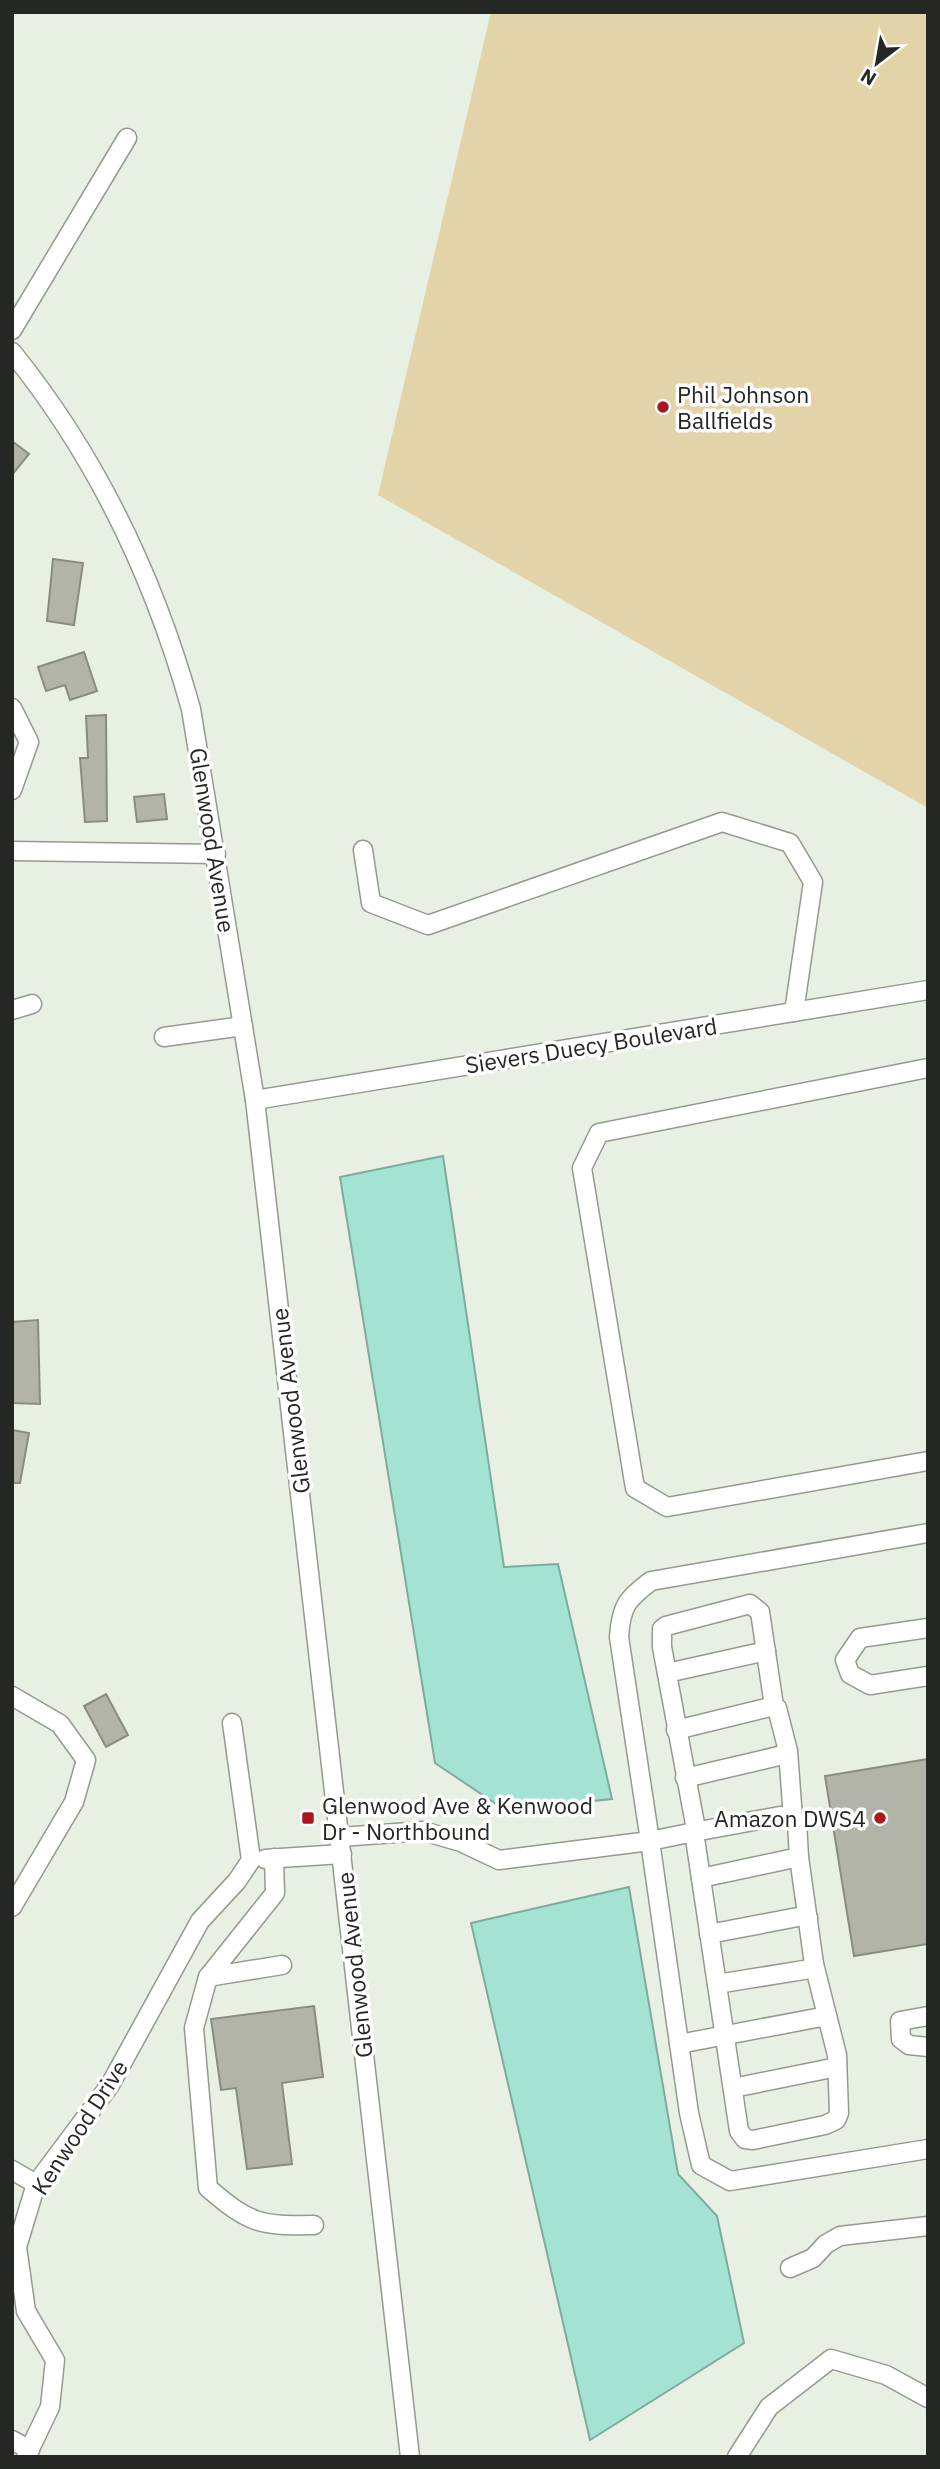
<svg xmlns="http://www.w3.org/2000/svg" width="940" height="2469" font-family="'IBM Plex Sans',sans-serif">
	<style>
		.green { fill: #e3d3a8 }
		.water { fill: #a4e3d3; stroke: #7eab9e; stroke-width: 2 }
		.building { fill: #b2b4a8; stroke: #8b8c81; stroke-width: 2 }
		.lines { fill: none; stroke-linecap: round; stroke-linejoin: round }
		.minor-casing { stroke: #949a90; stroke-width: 21 }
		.minor { stroke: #fff; stroke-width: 18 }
		.poi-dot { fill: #ab171e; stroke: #fff; stroke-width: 2.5 }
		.labels { text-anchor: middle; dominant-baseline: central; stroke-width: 7; stroke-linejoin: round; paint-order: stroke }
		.poi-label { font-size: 23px; fill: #242723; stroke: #fff; text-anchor: start }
		.street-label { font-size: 23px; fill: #242723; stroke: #fff }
	</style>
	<rect width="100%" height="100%" fill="#e8f0e4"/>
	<!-- green -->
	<polygon class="green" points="491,12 928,12 928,808 378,495"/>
	<!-- water -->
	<g class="water">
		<polygon points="443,1156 504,1567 558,1564 612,1799 505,1810 435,1763 340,1177"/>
		<polygon points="629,1887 678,2174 717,2216 744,2343 590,2440 471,1923"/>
	</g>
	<!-- building -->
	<g class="building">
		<polygon points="12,441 29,454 12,475"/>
		<polygon points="53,559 83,563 74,625 47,621"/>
		<polygon points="84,652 97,691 70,700 65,685 46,691 38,667"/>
		<polygon points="106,715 107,821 85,822 80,758 88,758 86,716"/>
		<polygon points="164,794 167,819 137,822 134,797"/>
		<polygon points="38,1320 40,1404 12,1403 12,1322"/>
		<polygon points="12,1430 29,1433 20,1483 12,1483"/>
		<polygon points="106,1694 128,1735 106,1747 84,1706"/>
		<polygon points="928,1759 928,1944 854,1956 825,1776"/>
		<polygon points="314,2006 323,2077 282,2083 292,2164 247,2169 236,2088 221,2090 211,2019"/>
	</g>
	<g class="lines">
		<!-- minor casing -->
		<g class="minor-casing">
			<g id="minor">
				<polyline points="12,330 127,138"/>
				<path d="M12,352C97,457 155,580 191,709L255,1100L410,2457"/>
				<polyline points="12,708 29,742 12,790"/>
				<polyline points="363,850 371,903 428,925 722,822 790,843 813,882 794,1012"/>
				<polyline points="12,851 216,854"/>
				<polyline points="12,1010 32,1004"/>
				<polyline points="164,1037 243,1026"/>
				<polyline points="928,1068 599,1133 582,1168 635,1488 667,1507 928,1461"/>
				<polyline points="255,1100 928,990"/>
				<polyline points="928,1628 860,1638 845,1660 850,1674 870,1685 928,1676"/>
				<polyline points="667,1673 766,1651"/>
				<polyline points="12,1696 60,1724 86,1760 74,1802 12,1907"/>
				<polyline points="232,1723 251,1860"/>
				<polyline points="676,1730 774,1706"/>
				<polyline points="685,1778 787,1754"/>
				<polyline points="793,1818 780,1816 694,1832 739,2131 745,2139 753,2140 825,2125 836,2120 839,2113 837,2055 814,1964 799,1857 797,1822 793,1818 788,1751 777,1708 774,1706 760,1612 750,1604 666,1626 662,1629 662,1647 695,1824 694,1832 650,1841 689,2113 701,2165 730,2181 928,2149"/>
				<path d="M340,1837L423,1831L461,1842L499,1860L650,1841L619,1637C621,1606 627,1599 651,1581L928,1533"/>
				<path d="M274,1858L275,1893L208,1977L194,2028L208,2188C250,2224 260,2226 314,2225"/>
				<polyline points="265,1859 342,1854"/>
				<polyline points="701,1878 799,1857"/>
				<polyline points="709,1934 803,1916 808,1918"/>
				<polyline points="208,1977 282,1965"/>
				<polyline points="717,1984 810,1969 814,1964"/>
				<polyline points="928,2016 900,2021 901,2039 909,2045 928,2047"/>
				<polyline points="679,2044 827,2016"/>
				<polyline points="733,2088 832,2068 837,2064"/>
				<polyline points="12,2170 36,2184"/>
				<polyline points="790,2268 813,2258 826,2244 840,2236 928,2226"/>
				<polyline points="12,2440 30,2450"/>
				<polyline points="26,2457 50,2407 55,2360 26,2311 17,2247 36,2184 110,2085 200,1921 237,1881 251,1860"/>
				<polyline points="737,2457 769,2407 831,2359 886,2375 928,2398"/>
			</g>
		</g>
		<!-- minor -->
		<use href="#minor" class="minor"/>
	</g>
	<!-- markers -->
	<g class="poi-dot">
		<circle cx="663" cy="407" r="7"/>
		<rect x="301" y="1811" width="14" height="14" rx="3.5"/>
		<circle cx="880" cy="1818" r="7"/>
	</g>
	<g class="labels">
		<!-- poi labels -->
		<g class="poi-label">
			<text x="677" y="394">Phil Johnson<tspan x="677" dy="26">Ballfields</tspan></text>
			<text x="322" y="1805">Glenwood Ave &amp; Kenwood<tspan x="322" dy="26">Dr - Northbound</tspan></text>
			<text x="866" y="1818" text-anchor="end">Amazon DWS4</text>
		</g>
		<!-- street labels -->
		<g class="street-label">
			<text transform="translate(213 840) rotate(81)">Glenwood Avenue</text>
			<text transform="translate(591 1045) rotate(-9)">Sievers Duecy Boulevard</text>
			<text transform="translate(290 1401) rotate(-97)">Glenwood Avenue</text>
			<text transform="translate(354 1965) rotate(-96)">Glenwood Avenue</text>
			<text transform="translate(79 2127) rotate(-57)">Kenwood Drive</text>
		</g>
	</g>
	<!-- border -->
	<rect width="940" height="2469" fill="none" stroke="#242723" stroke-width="28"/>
	<!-- north arrow -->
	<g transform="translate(877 63) rotate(211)" stroke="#ffffff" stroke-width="5" paint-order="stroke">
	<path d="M0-5L12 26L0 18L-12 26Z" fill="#242723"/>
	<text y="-10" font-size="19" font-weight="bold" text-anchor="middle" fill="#242723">N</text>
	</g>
</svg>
